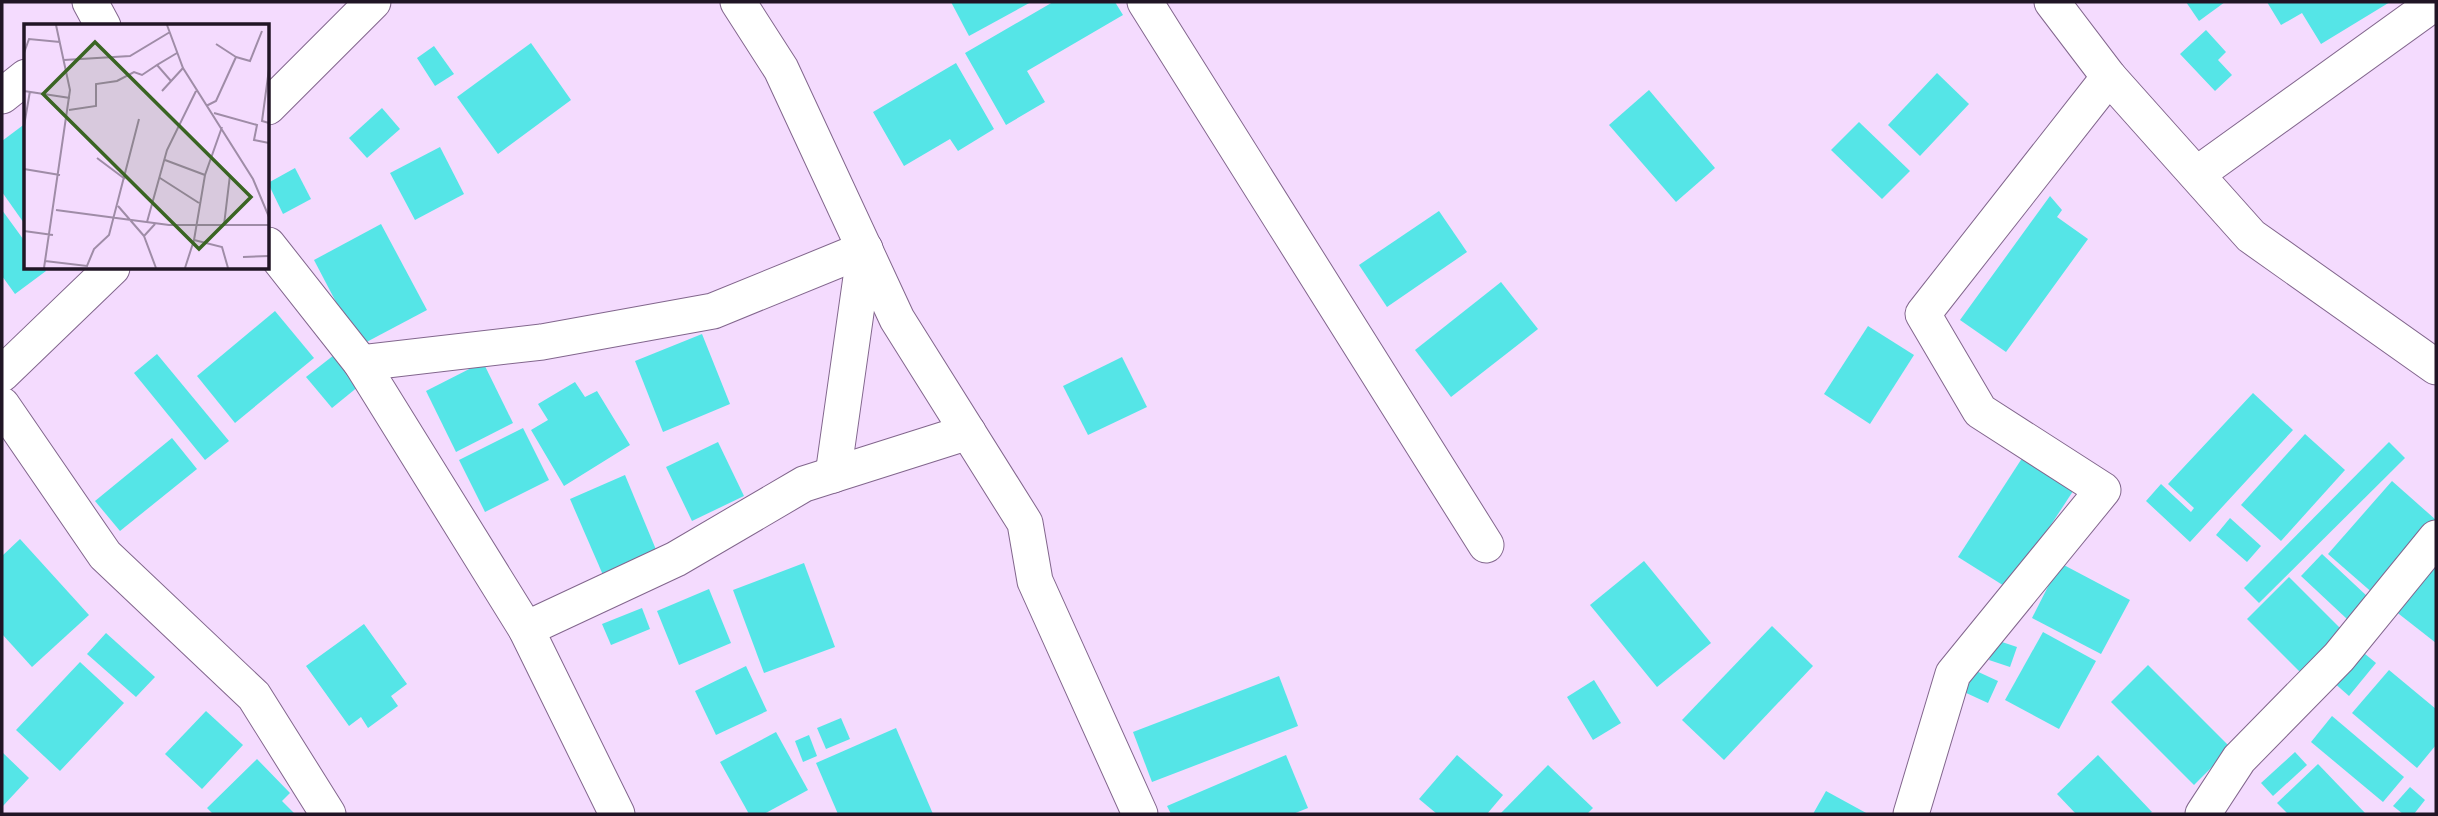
<svg xmlns="http://www.w3.org/2000/svg" width="2438" height="816" font-family="Arial,sans-serif">
	<style>
		.building { fill: #55e5e7 }
		.lines { fill: none; stroke-linecap: round; stroke-linejoin: round }
		.minor-casing { stroke: #82668d; stroke-width: 37 }
		.minor { stroke: #fff; stroke-width: 35 }
		.inset-road { fill: none; stroke: #9f8ca7; stroke-width: 2 }
		.view { fill: #3a6523; fill-opacity: 0.15; stroke: #3a6523; stroke-width: 3.5 }
		.inset-edge { fill: none; stroke: #201525; stroke-width: 3.5 }
	</style>
	<rect width="100%" height="100%" fill="#f4dbfe"/>
	<!-- building -->
	<g class="building">
		<polygon points="951,2 1031,2 969,36"/>
		<polygon points="1053,2 1115,2 1123,15 1027,71 1045,102 1006,125 965,53"/>
		<polygon points="2186,2 2225,2 2199,21"/>
		<polygon points="2267,2 2390,2 2321,44 2302,13 2281,25"/>
		<polygon points="2206,30 2226,52 2218,60 2232,75 2215,91 2180,54"/>
		<polygon points="531,43 571,100 498,154 457,97"/>
		<polygon points="434,46 454,74 435,86 417,58"/>
		<polygon points="956,63 994,129 958,151 950,139 904,166 873,112"/>
		<polygon points="1937,73 1969,104 1920,156 1888,125"/>
		<polygon points="1649,90 1715,168 1676,202 1609,125"/>
		<polygon points="382,108 400,129 367,158 349,138"/>
		<polygon points="1859,122 1910,171 1882,199 1831,150"/>
		<polygon points="26,123 26,226 2,192 2,141"/>
		<polygon points="440,147 464,194 415,220 390,173"/>
		<polygon points="295,168 311,199 283,214 268,183"/>
		<polygon points="2050,196 2062,210 2057,217 2088,239 2006,352 1960,320"/>
		<polygon points="2,210 26,243 26,268 44,268 46,271 15,294 2,276"/>
		<polygon points="1439,211 1467,252 1387,307 1359,265"/>
		<polygon points="381,224 427,310 359,346 314,260"/>
		<polygon points="1501,282 1538,329 1451,397 1415,350"/>
		<polygon points="275,311 314,358 235,423 197,376"/>
		<polygon points="1868,326 1914,355 1870,424 1824,394"/>
		<polygon points="702,334 730,404 663,432 635,361"/>
		<polygon points="157,354 229,441 205,460 134,373"/>
		<polygon points="334,355 359,386 332,408 306,377"/>
		<polygon points="1122,357 1147,407 1088,435 1063,386"/>
		<polygon points="483,362 513,423 456,452 426,391"/>
		<polygon points="575,382 585,397 597,391 630,445 564,486 531,430 548,420 538,404"/>
		<polygon points="2253,393 2293,430 2190,542 2146,501 2161,484 2191,512 2194,508 2168,484"/>
		<polygon points="523,428 549,480 485,512 459,460"/>
		<polygon points="2305,434 2345,470 2281,541 2241,505"/>
		<polygon points="172,438 197,469 120,531 95,501"/>
		<polygon points="718,442 744,496 692,521 666,467"/>
		<polygon points="2389,442 2405,458 2259,603 2244,588"/>
		<polygon points="2028,449 2079,482 2009,589 1958,557"/>
		<polygon points="625,475 657,552 603,575 570,499"/>
		<polygon points="2392,481 2436,520 2436,525 2375,595 2328,554"/>
		<polygon points="2230,518 2261,546 2247,562 2216,535"/>
		<polygon points="20,539 89,615 32,667 2,634 2,556"/>
		<polygon points="2436,548 2436,643 2390,607"/>
		<polygon points="2322,554 2368,597 2347,619 2301,576"/>
		<polygon points="1644,561 1711,643 1657,687 1590,605"/>
		<polygon points="804,563 835,647 764,673 733,590"/>
		<polygon points="2060,563 2130,600 2101,654 2032,618"/>
		<polygon points="2289,577 2347,635 2305,677 2247,619"/>
		<polygon points="709,589 731,643 679,665 657,611"/>
		<polygon points="642,608 650,629 611,645 602,624"/>
		<polygon points="364,624 407,684 391,696 398,706 368,728 361,717 349,726 306,666"/>
		<polygon points="1772,626 1813,666 1724,760 1682,720"/>
		<polygon points="2043,632 2096,661 2059,729 2005,700"/>
		<polygon points="106,633 155,677 136,697 87,654"/>
		<polygon points="1996,640 2017,647 2010,667 1989,660"/>
		<polygon points="2359,649 2376,663 2349,696 2332,681"/>
		<polygon points="80,662 124,703 60,771 16,730"/>
		<polygon points="2148,665 2231,748 2194,785 2111,702"/>
		<polygon points="746,666 767,711 716,735 695,691"/>
		<polygon points="1974,670 1998,681 1988,703 1964,692"/>
		<polygon points="2389,670 2436,709 2436,745 2417,768 2352,713"/>
		<polygon points="1279,676 1298,726 1152,782 1133,732"/>
		<polygon points="1594,680 1621,723 1593,740 1567,697"/>
		<polygon points="206,711 243,745 202,789 165,754"/>
		<polygon points="2332,716 2404,777 2383,802 2311,742"/>
		<polygon points="841,718 850,739 826,749 817,728"/>
		<polygon points="896,728 933,814 838,814 816,763"/>
		<polygon points="776,732 808,790 764,814 749,814 720,762"/>
		<polygon points="809,735 817,756 803,762 795,741"/>
		<polygon points="2,752 29,778 2,807"/>
		<polygon points="2295,752 2307,765 2273,796 2261,783"/>
		<polygon points="1286,755 1308,808 1293,814 1171,814 1167,806"/>
		<polygon points="1457,755 1503,795 1487,814 1437,814 1419,799"/>
		<polygon points="2098,755 2152,812 2149,814 2076,814 2057,794"/>
		<polygon points="257,759 290,793 282,801 295,814 213,814 207,808"/>
		<polygon points="2318,764 2366,814 2288,814 2277,803"/>
		<polygon points="1548,765 1593,808 1587,814 1500,814"/>
		<polygon points="2410,787 2425,800 2414,814 2403,814 2393,806"/>
		<polygon points="1826,791 1868,814 1813,814"/>
	</g>
	<g class="lines">
		<!-- minor casing -->
		<g class="minor-casing">
			<g id="minor">
				<polyline points="90,2 103,26"/>
				<polyline points="738,2 781,69 897,319 1025,523 1035,581 1140,814"/>
				<polyline points="1145,2 1486,545"/>
				<polyline points="2052,2 2109,77 2251,236 2436,367"/>
				<polyline points="2,96 26,77"/>
				<polyline points="268,107 373,2"/>
				<polyline points="2197,174 2436,2"/>
				<polyline points="268,245 361,363 526,629 617,814"/>
				<polyline points="361,363 542,342 713,311 865,249"/>
				<polyline points="2,374 112,268"/>
				<polyline points="2,405 105,555 254,696 328,814"/>
				<polyline points="833,475 865,249"/>
				<polyline points="526,629 676,559 804,484 968,432"/>
				<polyline points="1911,814 1953,674 2103,490 1980,411 1923,314 2109,77"/>
				<polyline points="2203,814 2239,759 2339,657 2436,538"/>
			</g>
		</g>
		<!-- minor -->
		<use href="#minor" class="minor"/>
	</g>
	<!-- overview -->
	<g transform="translate(24 24)">
		<rect width="245" height="245" fill="#f4dbfe"/>
		<path class="inset-road" d="M143,1L159,44L229,155L245,193M0,29L5,15L36,18M212,33L226,37L238,7M40,36L106,32L146,8M245,45L238,97L245,99M147,57L133,41L153,29M0,67L46,74M138,67L159,44M182,82L192,77L212,33L192,20M45,86L72,82V60L93,57L110,48L118,51L133,41M190,89L233,101L230,116L245,119M0,102L6,67M198,103L181,151L170,216L198,223L204,244M73,134L101,155M141,136L181,151M0,145L36,151M136,154L175,179M94,182L120,212M32,186L145,201H245M123,198L143,126L172,67M131,200L120,212L132,244M200,201L206,151M0,207L29,211M219,233L245,232M21,237L63,242L70,225L85,211L115,95M20,244L46,66L32,1M161,244L170,216"/>
		<path class="view" d="M71,18L227,173L175,225L19,70Z"/>
		<rect width="245" height="245" class="inset-edge"/>
	</g>
	<!-- border -->
	<rect width="2438" height="816" fill="none" stroke="#201525" stroke-width="7"/>
</svg>
